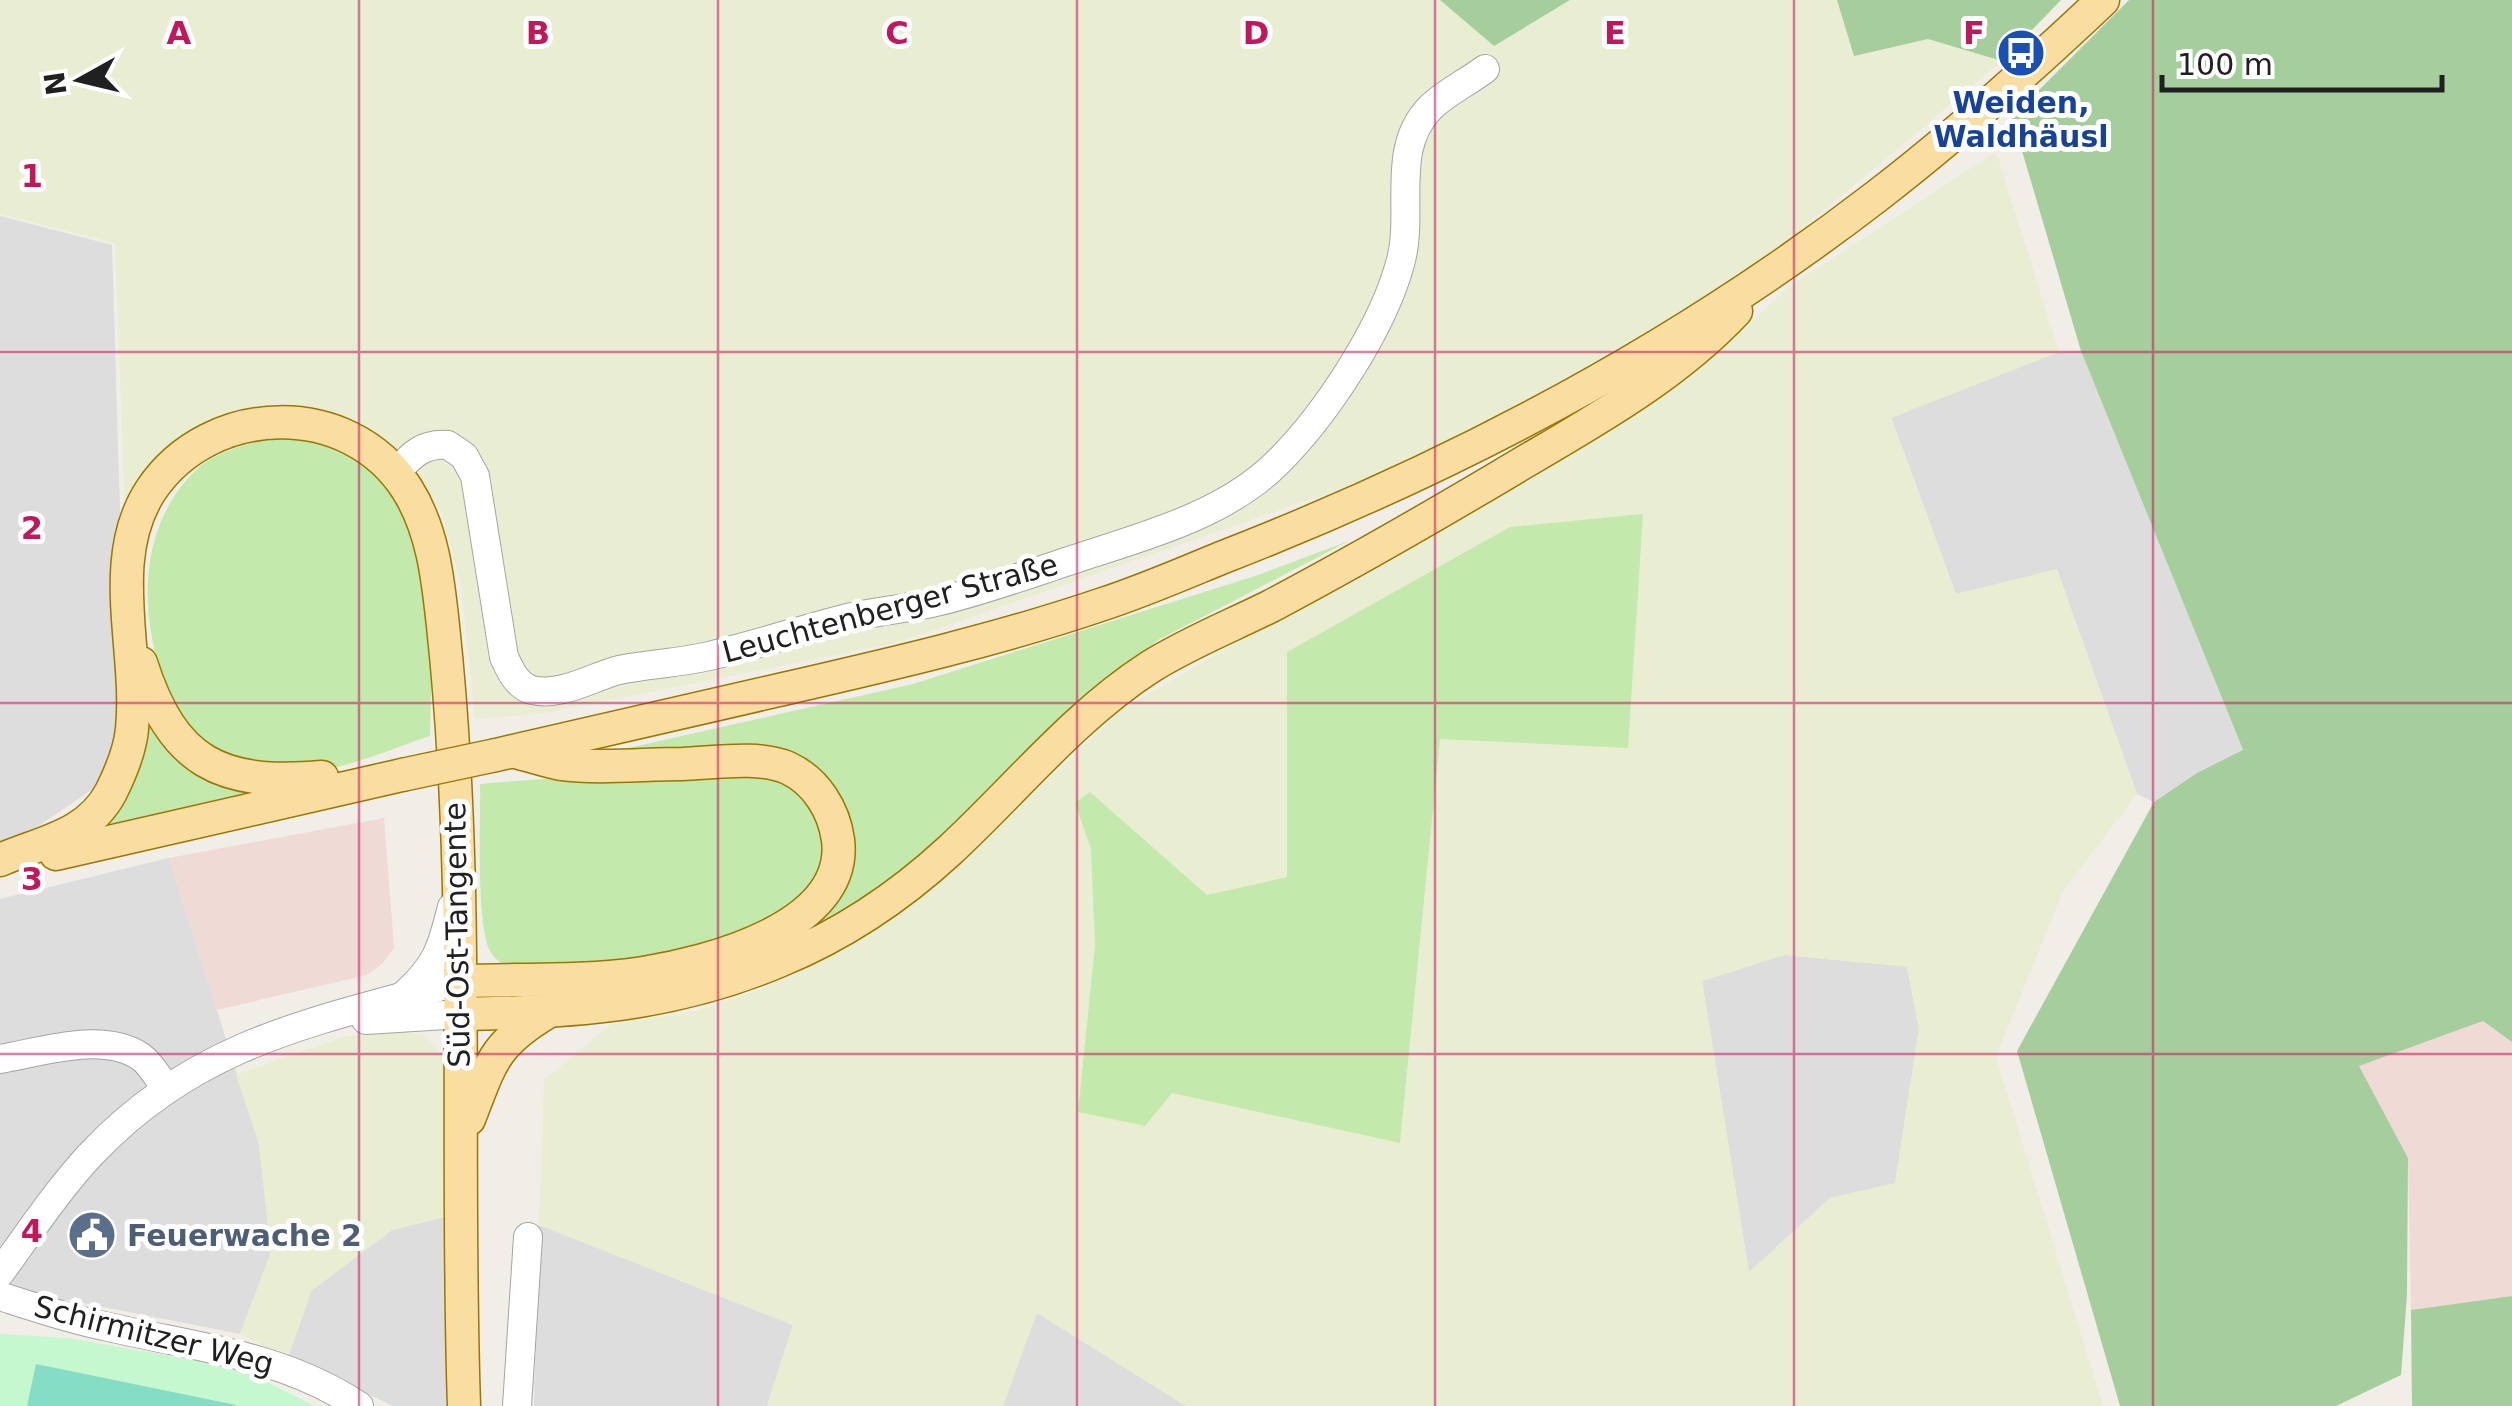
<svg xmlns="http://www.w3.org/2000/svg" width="2512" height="1406" font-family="'DejaVu Sans',sans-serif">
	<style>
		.residential { fill: #dedddd }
		.commercial { fill: #f0dad6 }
		.farmland { fill: #e9eed2; fill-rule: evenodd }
		.grass { fill: #c4e9ad }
		.forest { fill: #a5ce9c }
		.park { fill: #c5f8cf }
		.pitch { fill: #86ddc5 }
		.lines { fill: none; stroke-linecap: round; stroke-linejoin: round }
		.minor-casing { stroke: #a4a4a4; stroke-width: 30 }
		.major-casing { stroke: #987703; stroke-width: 35 }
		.minor { stroke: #fff; stroke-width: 28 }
		.major { stroke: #fadda1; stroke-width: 32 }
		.major-bridge-casing { stroke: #987703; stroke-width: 35; stroke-linecap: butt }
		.major-bridge { stroke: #fadda1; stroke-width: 32 }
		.grid { fill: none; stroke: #c2185b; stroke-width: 2.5; stroke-opacity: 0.55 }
		.labels { text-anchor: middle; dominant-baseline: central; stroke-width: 10; stroke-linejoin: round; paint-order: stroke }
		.transit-label { font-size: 30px; font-weight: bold; fill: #164399; stroke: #fff }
		.street-label { font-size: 30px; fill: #202020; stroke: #fff }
		.service-label { font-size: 30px; font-weight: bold; fill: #4e5e75; stroke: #fff; text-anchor: start }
		.grid-label { font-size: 32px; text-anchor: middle; font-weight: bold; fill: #c2185b; stroke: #fff; stroke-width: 10; stroke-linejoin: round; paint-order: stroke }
	</style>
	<rect width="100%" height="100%" fill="#f0eee6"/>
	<!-- residential -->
	<g class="residential">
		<polygon points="0,216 112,245 125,678 124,741 102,783 25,835 0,841"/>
		<polygon points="2081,351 2243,751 2197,773 2154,802 2137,794 2057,570 1956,594 1891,417 2059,352"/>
		<polygon points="169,858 259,1144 271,1252 240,1334 68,1300 0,1304 0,899"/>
		<polygon points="1784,955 1907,966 1919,1029 1895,1184 1830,1198 1749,1273 1702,981"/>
		<polygon points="445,1217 449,1406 393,1406 288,1357 311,1291 392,1230"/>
		<polygon points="539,1225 793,1325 767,1406 534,1406"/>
		<polygon points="1036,1312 1186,1406 1003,1406"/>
	</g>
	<!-- commercial -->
	<g class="commercial">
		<polygon points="384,818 394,948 382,964 367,975 217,1010 169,858"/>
		<polygon points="2483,1021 2512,1042 2512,1296 2411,1310 2408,1158 2359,1066"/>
	</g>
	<!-- farmland -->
	<g class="farmland">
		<polygon points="0,0 1440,0 1494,46 1570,0 1837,0 1854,55 1928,39 2002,61 1762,262 1433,457 899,642 546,713 475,719 461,585 441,512 418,476 394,450 365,427 324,410 277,404 220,416 169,444 125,512 115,243 0,214"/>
		<path d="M1996,152L2059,352L1891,418L1956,594L2057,569L2137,794L2063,891L1996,1057L2103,1406H1186L1037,1313L1003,1406H767L793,1325L539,1225L544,1080L611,1024L688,1013L757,991L826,959L887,922L947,874L1124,708L1234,644L1359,579L1477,504L1744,329L1788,287ZM1287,652L1440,738L1400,1143L1171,1093L1095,946L1090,792L1207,896L1288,876ZM1784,955L1907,967L1919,1029L1895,1183L1830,1198L1749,1272L1702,981Z"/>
		<polygon points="401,1031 424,1036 446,1058 445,1217 392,1230 312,1290 288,1357 240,1334 271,1252 259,1144 236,1075 342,1037"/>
	</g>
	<!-- grass -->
	<g class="grass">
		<path d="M274,437L315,440L356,454L406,507L433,603L430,736C386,750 330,778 282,771C262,768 234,762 216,754C189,742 177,713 167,689C138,616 137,526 197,469C216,451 250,444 274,437Z"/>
		<polygon points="1643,514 1628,748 1440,739 1400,1143 1172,1093 1145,1126 1078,1112 1095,946 1091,849 1075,803 1090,792 1207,895 1287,877 1287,652 1510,527"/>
		<polygon points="1349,541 1158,640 908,876 798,942 839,901 850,864 818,778 584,758 913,684 1258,575"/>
		<polygon points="144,696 274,792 76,841"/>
		<path d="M773,774L808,793L829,862L795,912L700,954L517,972C508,967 498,963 492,954C475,932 481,818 480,784L579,776Z"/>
	</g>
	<!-- forest -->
	<g class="forest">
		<polygon points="1440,0 1570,0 1494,46"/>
		<polygon points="1837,0 2061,0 2002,61 1928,39 1854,56"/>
		<polygon points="2129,0 2512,0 2512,1042 2483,1021 2359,1066 2408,1158 2407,1294 2401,1375 2336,1406 2120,1406 2017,1051 2154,802 2197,773 2243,750 2081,351 2012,117"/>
		<polygon points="2512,1296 2512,1406 2412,1406 2411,1310"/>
	</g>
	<!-- park -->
	<polygon class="park" points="0,1334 68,1338 239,1368 315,1406 0,1406"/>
	<!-- pitch -->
	<polygon class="pitch" points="36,1364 236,1405 235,1406 27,1406"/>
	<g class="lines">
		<!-- minor casing -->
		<g class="minor-casing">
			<g id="minor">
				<path d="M396,473C411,455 423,443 448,445L464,456L475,476L504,657C510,670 517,686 532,690C561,697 592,677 619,670C649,664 679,663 709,656C755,645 801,630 847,618C876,611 907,609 936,602C987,590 1037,571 1087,555C1152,534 1226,513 1276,464C1325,416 1384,327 1401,260C1414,210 1390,149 1430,108C1445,93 1468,82 1485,69"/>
				<path d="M405,994C437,966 442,947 452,907"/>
				<polyline points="366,1020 461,1014"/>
				<path d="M0,1059C41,1052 103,1031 141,1057C152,1065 158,1078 166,1088"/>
				<path d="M0,1273C30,1232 58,1189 93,1152C200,1040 318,1021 460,981"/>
				<path d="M0,1296C34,1307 69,1319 104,1326C193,1347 281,1354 359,1406"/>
				<polyline points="517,1406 528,1237"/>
			</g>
		</g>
		<!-- major casing -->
		<g class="major-casing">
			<g id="major">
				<path d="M141,663C173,763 220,786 322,777"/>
				<path d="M496,755C591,734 685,712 779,690C888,665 997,640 1103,604C1143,591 1182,574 1221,558C1453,468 1680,348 1877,196C1956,135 2031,68 2103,0"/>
				<polyline points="56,854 402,775"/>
				<path d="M0,860C41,842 88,836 111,792C121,772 130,751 132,729C140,651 105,560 151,490C210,402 349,398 407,489C433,530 438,579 443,626C471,885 455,1146 464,1406"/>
				<path d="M460,981C521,979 583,982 643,973C708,963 849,927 838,840C834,810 816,781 788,768C758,755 714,763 682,764C645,764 597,769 561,764C546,761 531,756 516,752"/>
				<path d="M461,1014C573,1012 673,1006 779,961C842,935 899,897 949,851C1015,790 1074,716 1150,667C1188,643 1231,626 1271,606C1356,561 1439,513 1521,464C1596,420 1676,375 1736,311"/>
				<path d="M469,1119C491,1063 493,1045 546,1013"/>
			</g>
		</g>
		<!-- minor -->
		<use href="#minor" class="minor"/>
		<!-- major -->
		<use href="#major" class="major"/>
		<!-- major-bridge casing -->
		<g class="major-bridge-casing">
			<polyline id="major-bridge" points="402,775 496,755"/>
		</g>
		<!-- major-bridge -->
		<use href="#major-bridge" class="major-bridge"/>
	</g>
	<!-- grid -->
	<path class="grid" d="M359,0V1406M718,0V1406M1077,0V1406M1435,0V1406M1794,0V1406M2153,0V1406M0,352H2512M0,703H2512M0,1054H2512"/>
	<!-- icons -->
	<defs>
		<g id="bus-disc" transform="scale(2.5)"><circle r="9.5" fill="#1a4fb4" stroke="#fff"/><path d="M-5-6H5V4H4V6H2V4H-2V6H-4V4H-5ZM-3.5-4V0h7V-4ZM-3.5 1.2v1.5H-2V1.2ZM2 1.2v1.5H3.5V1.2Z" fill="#fff"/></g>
		<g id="civic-disc" transform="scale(2.5)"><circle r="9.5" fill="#5c6f8a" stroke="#fff"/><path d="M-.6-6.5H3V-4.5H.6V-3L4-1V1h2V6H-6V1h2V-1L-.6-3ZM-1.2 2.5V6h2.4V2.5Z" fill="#fff"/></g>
	</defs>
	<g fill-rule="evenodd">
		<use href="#bus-disc" x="2021" y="53"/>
		<use href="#civic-disc" x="92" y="1235"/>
	</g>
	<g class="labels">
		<!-- transit labels -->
		<g class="transit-label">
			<text x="2021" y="102">Weiden,<tspan x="2021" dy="34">Waldhäusl</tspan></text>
		</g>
		<!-- street labels -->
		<g class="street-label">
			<text transform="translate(890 608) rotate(-15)">Leuchtenberger Straße</text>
			<text transform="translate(457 935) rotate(-91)">Süd-Ost-Tangente</text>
			<text transform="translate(154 1335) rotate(14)">Schirmitzer Weg</text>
		</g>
		<!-- service labels -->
		<g class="service-label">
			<text x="127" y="1235">Feuerwache 2</text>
		</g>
	</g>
	<g class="grid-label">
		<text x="179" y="44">A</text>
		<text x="538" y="44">B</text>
		<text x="897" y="44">C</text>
		<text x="1256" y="44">D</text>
		<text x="1615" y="44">E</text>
		<text x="1974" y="44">F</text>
		<text x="32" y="187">1</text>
		<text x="32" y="539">2</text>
		<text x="32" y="890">3</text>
		<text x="32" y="1242">4</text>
	</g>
	<!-- north arrow -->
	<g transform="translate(80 80) rotate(262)" stroke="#ffffff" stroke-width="8" paint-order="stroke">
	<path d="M0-8L18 38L0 25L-18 38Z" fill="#202020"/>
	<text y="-15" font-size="28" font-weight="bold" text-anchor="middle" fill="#202020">N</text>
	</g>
	<!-- scale -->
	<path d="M2162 75v15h280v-15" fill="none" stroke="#202020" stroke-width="5"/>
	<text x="2177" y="75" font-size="30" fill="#202020" stroke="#ffffff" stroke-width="8" paint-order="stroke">100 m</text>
</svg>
